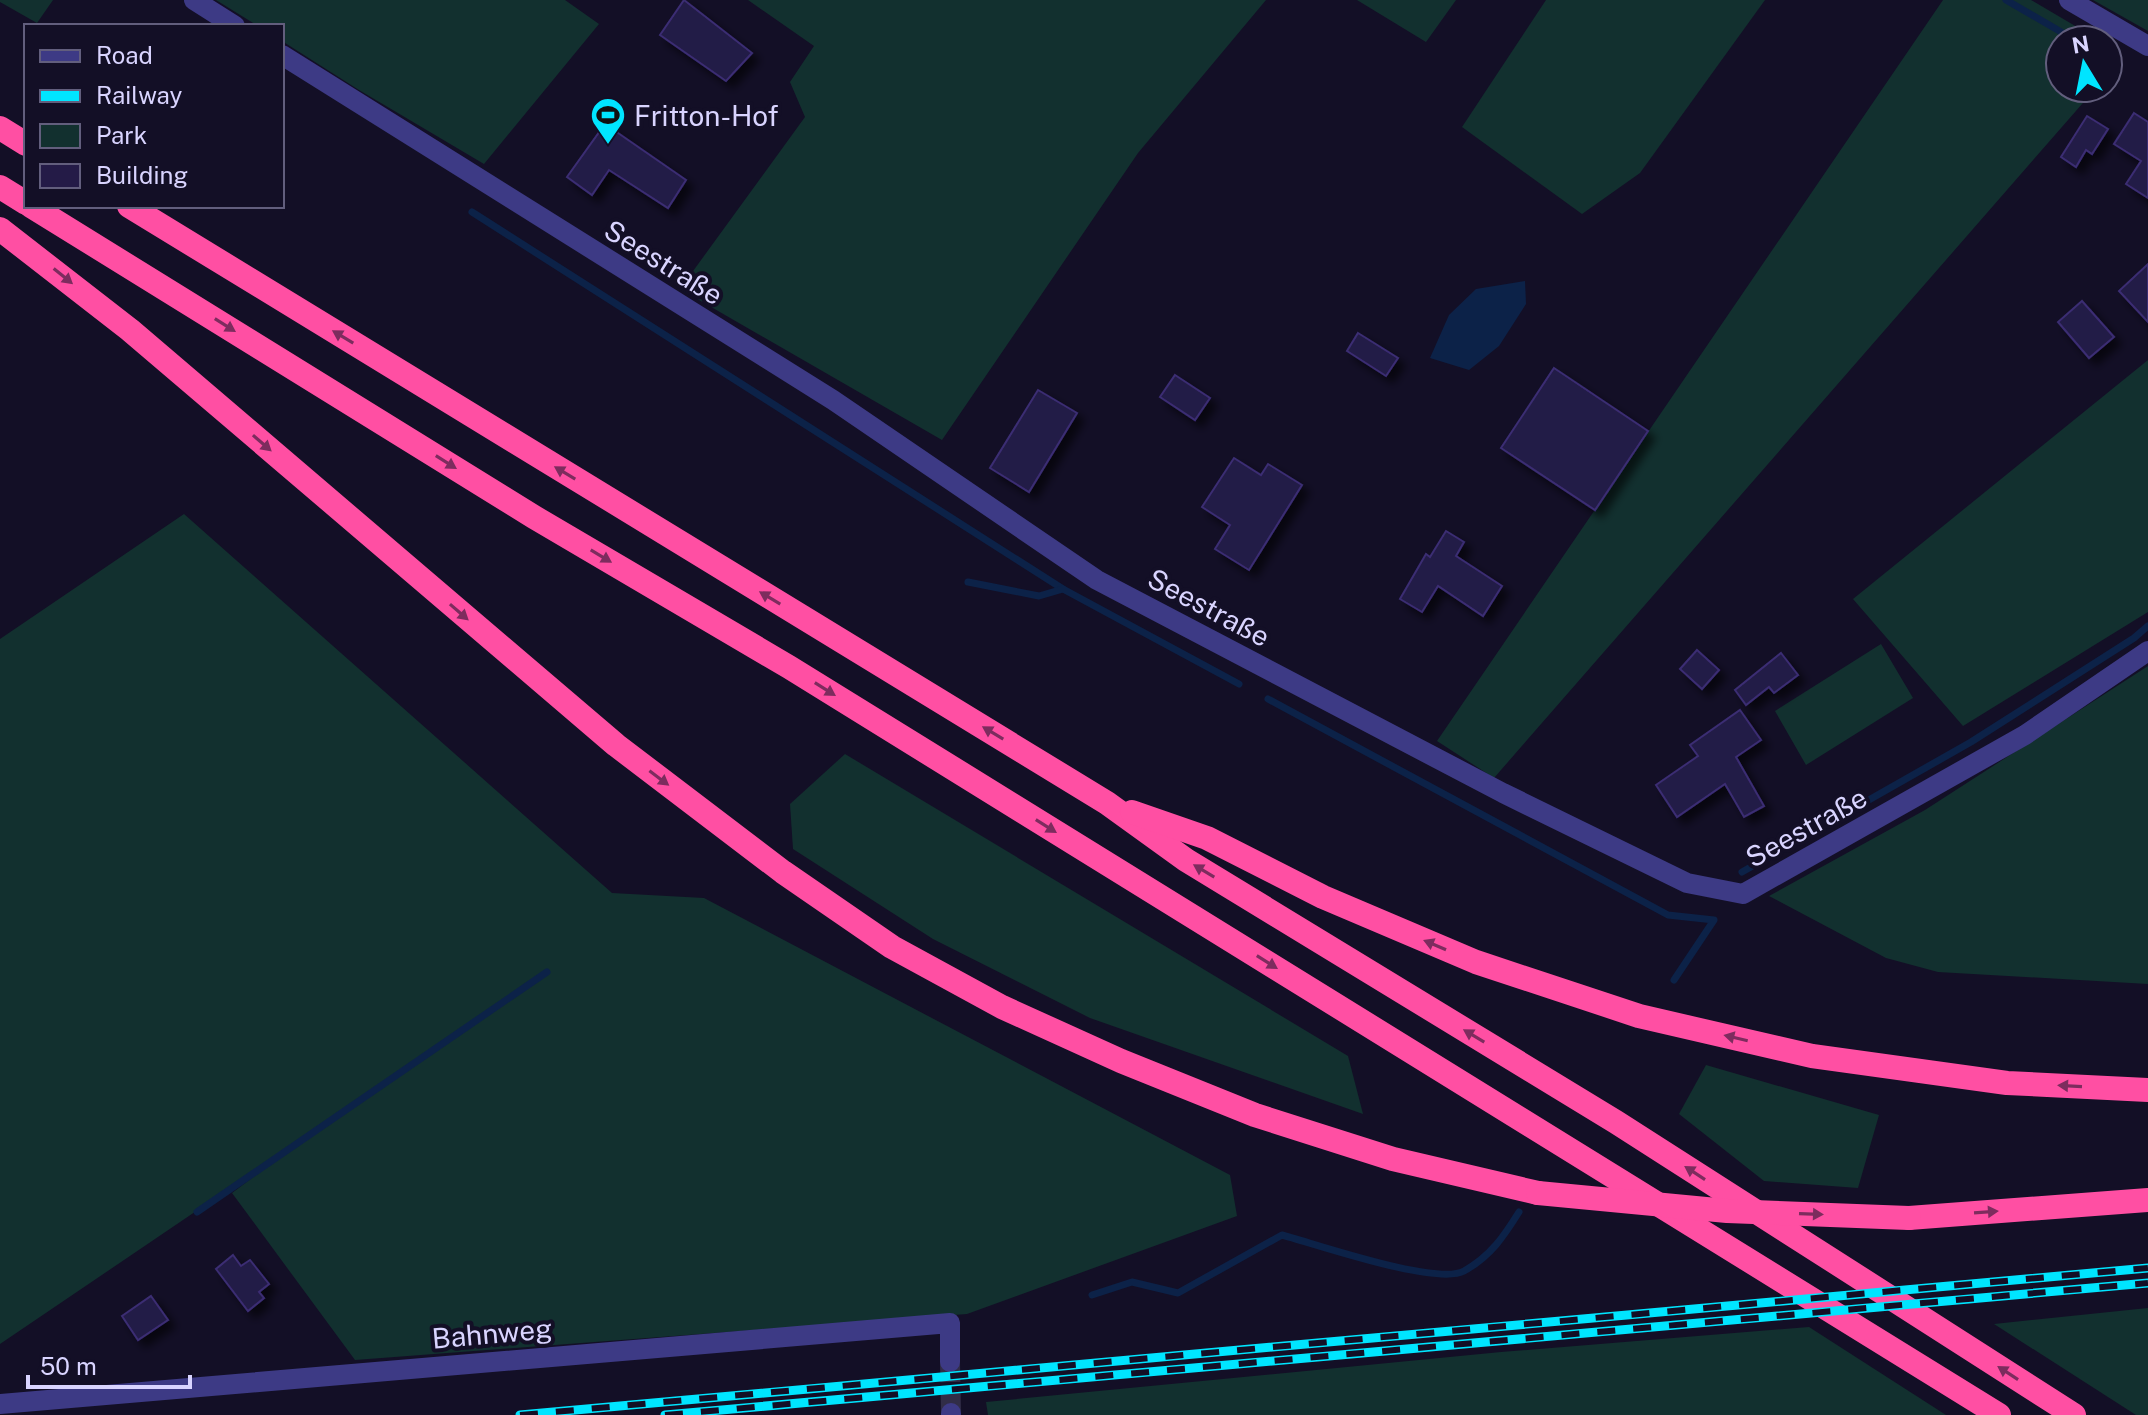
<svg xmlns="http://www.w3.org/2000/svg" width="2148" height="1415" font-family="'Public Sans',sans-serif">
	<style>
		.green { fill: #12302f }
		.water { fill: #0c2248 }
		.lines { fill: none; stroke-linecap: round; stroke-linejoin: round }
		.stream { stroke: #0c2248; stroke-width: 7 }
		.building { fill: #241b47; stroke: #3b2d73; stroke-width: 2; filter: url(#shadow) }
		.minor-tunnel { stroke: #312d47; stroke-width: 20; stroke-dasharray: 20 10; stroke-linecap: butt }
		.minor { stroke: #3d3a85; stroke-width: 20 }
		.highway { stroke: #ff4fa3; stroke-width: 24 }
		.rail-casing { stroke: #00e5ff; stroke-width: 9 }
		.rail { stroke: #130f26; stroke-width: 6; stroke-dasharray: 18; stroke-linecap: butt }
		.highway-bridge { stroke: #ff4fa3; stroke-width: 24 }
		.oneway { fill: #7d2c5e }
		.labels { text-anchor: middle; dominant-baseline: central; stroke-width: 8; stroke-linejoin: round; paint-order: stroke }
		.poi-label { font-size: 28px; fill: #d9d4ff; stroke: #130f26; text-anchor: start }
		.street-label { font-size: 28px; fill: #d9d4ff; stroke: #130f26 }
	</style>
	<defs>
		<filter id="shadow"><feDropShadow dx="7" dy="7" stdDeviation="4" flood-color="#0009"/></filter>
	</defs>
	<rect width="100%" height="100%" fill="#130f26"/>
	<!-- green -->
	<g class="green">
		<polygon points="0,0 53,0 37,23 0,2"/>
		<polygon points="216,0 565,0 599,24 484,164 359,90 282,41 282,26 258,26"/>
		<polygon points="748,0 1266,0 1138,153 942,440 680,289 805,117 790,82 814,46"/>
		<polygon points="1357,0 1456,0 1426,42"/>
		<polygon points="1546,0 1765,0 1640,173 1582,214 1462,127"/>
		<polygon points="1943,0 2031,0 2099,40 2060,40 2060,88 2096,88 1494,778 1437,741"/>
		<polygon points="2093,0 2148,0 2148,31"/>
		<polygon points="2148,360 2148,612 1963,726 1853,599"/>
		<polygon points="184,514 612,893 704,898 1230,1175 1237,1216 967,1314 355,1360 232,1193 313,1132 0,1344 0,639"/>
		<polygon points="1881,644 1913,698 1806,765 1775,711"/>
		<polygon points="2148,666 2148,984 1938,972 1886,958 1769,896 1925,810"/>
		<polygon points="845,754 1348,1056 1363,1114 1090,1018 933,939 793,849 790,804"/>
		<polygon points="1706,1065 1879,1115 1858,1188 1764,1181 1679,1114"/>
		<polygon points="2148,1308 2148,1415 2136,1415 1994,1324"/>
		<polygon points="1809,1327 1946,1415 988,1415 986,1402 1501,1352"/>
	</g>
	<!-- water -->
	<polygon class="water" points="1525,281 1526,304 1499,346 1469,370 1430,358 1449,315 1476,289"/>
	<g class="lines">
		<!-- stream -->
		<g class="stream">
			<polyline points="2006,0 2075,40"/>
			<polyline points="2108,59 2111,60"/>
			<polyline points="472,212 1063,589"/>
			<polyline points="968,582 1039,596 1063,589 1239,684"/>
			<polyline points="1268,699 1668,915 1714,920 1674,980"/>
			<polyline points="1742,872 1971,742 2134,638 2148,626"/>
			<polyline points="197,1212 547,972"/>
			<path d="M1092,1295L1132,1282L1178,1293L1282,1235C1316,1244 1437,1286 1464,1271C1491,1256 1504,1236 1519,1212"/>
		</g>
	</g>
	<!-- building -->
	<g class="building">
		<polygon points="684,0 752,53 726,81 660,35"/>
		<polygon points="2134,113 2148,122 2148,198 2126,184 2141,161 2114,144"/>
		<polygon points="2087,116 2108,129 2092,154 2086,150 2076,167 2061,157"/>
		<polygon points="605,124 686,180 668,208 609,170 592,195 567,177"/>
		<polygon points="2148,264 2148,322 2119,291"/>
		<polygon points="2082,301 2114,337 2089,358 2058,322"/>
		<polygon points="1358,333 1398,358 1386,376 1347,351"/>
		<polygon points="1554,368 1648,431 1595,510 1501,448"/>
		<polygon points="1175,375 1210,398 1195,420 1160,397"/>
		<polygon points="1038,390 1077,413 1029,492 990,468"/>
		<polygon points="1234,458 1261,475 1268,464 1302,485 1249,570 1215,549 1230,525 1202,507"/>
		<polygon points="1446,531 1464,542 1456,556 1502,586 1483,616 1438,586 1422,612 1400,599 1426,554 1430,557"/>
		<polygon points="1697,650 1719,670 1702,689 1680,669"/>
		<polygon points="1781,653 1798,675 1774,693 1769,687 1746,705 1735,690"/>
		<polygon points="1740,710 1761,740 1736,757 1764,806 1744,817 1725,784 1677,817 1656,785 1698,756 1690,745"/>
		<polygon points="233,1255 241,1266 250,1260 269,1284 259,1292 264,1298 248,1311 216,1269"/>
		<polygon points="151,1296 168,1320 138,1340 122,1316"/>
	</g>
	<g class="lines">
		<!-- minor-tunnel -->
		<polyline class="minor-tunnel" points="950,1362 951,1413"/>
		<!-- minor -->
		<g class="minor">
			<polyline points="194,0 235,26"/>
			<polyline points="2069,0 2148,46"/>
			<polyline points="282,55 833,400 1097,580 1503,793 1687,883 1743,894 2025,735 2148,651"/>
			<polyline points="0,1404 950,1323 950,1362"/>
			<polyline points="951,1413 951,1415"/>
		</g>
		<!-- highway -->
		<g class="highway">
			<polyline points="0,128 26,144"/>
			<polyline points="0,187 26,203"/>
			<polyline points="31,206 534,517 789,667 1999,1415"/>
			<polyline points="129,206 1107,803 1186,860 1616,1122 2074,1415"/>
			<polyline points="0,229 130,330 616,745 783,872 892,947 1002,1007 1121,1061 1255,1115 1393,1159 1538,1193"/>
			<polyline points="1132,812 1207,838 1323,897 1476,962 1639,1016 1812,1056 2007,1083 2148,1090"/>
			<polyline points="1909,1218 2148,1200"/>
		</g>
		<!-- rail casing -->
		<g class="rail-casing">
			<g id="rail">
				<polyline points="520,1415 2148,1268"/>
				<polyline points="665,1415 2148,1283"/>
			</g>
		</g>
		<!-- rail -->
		<use href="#rail" class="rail"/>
		<!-- highway-bridge -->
		<polyline class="highway-bridge" points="1538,1193 1727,1211 1909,1218"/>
	</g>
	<!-- one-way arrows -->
	<defs><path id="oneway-solid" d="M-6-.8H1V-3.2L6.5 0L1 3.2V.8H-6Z" transform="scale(2)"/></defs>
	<g class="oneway">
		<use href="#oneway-solid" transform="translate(63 276) rotate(39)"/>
		<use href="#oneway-solid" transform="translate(225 325) rotate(32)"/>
		<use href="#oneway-solid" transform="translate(343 337) rotate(-149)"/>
		<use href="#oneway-solid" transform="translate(262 443) rotate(41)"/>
		<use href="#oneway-solid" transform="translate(446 462) rotate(32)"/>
		<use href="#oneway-solid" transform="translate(565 473) rotate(-149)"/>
		<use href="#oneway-solid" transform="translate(601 556) rotate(31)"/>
		<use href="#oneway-solid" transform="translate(770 598) rotate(-149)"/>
		<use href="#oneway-solid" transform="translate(459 612) rotate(41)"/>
		<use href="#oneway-solid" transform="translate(825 689) rotate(32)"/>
		<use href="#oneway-solid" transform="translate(993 733) rotate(-149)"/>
		<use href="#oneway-solid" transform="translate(659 778) rotate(37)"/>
		<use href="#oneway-solid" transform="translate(1046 826) rotate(32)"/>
		<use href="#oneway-solid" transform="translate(1204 871) rotate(-149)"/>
		<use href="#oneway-solid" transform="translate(1435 945) rotate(-157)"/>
		<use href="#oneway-solid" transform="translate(1267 962) rotate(32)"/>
		<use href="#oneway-solid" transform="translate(1474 1036) rotate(-149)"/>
		<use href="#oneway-solid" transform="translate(1736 1038) rotate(-167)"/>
		<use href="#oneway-solid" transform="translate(2070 1086) rotate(-177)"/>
		<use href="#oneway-solid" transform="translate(1695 1173) rotate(-147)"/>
		<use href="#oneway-solid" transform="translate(1986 1212) rotate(-4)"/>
		<use href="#oneway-solid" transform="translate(1811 1214) rotate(2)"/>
		<use href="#oneway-solid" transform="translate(2008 1373) rotate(-147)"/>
	</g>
	<!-- icons -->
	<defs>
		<g id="stadium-pin" transform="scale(1.8)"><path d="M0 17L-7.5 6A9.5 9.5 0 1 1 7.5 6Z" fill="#00e5ff" stroke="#130f26"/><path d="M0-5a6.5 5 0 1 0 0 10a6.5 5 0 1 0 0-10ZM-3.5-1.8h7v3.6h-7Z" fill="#111"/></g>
	</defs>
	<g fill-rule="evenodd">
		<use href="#stadium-pin" x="608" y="115"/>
	</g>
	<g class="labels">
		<!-- poi labels -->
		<g class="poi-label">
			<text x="634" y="115">Fritton-Hof</text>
		</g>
		<!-- street labels -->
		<g class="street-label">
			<text transform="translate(664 262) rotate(32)">Seestraße</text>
			<text transform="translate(1209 607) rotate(28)">Seestraße</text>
			<text transform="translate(1806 827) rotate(-29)">Seestraße</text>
			<text transform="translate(492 1333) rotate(-5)">Bahnweg</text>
		</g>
	</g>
	<!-- legend -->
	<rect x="24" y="24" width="260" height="184" fill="#130f26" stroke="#625e7d" stroke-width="2"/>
	<rect x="40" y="50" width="40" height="12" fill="#3d3a85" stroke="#625e7d" stroke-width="2"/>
	<text x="96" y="64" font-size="24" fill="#d9d4ff">Road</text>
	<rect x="40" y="90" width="40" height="12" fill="#00e5ff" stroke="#625e7d" stroke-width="2"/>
	<text x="96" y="104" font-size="24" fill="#d9d4ff">Railway</text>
	<rect x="40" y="124" width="40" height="24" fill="#12302f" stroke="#625e7d" stroke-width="2"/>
	<text x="96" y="144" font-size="24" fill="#d9d4ff">Park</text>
	<rect x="40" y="164" width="40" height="24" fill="#241b47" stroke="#625e7d" stroke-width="2"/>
	<text x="96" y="184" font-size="24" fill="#d9d4ff">Building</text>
	<!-- north arrow -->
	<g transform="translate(2084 64) rotate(350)"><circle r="38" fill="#130f26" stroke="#625e7d" stroke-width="2"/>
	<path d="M0-6L14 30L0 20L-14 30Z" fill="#00e5ff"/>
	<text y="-12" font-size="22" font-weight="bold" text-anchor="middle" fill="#d9d4ff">N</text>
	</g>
	<!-- scale -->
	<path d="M28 1375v12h162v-12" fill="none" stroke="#d9d4ff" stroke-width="4"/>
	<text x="40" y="1375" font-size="24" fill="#d9d4ff" stroke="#130f26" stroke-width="6" paint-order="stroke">50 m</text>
</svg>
